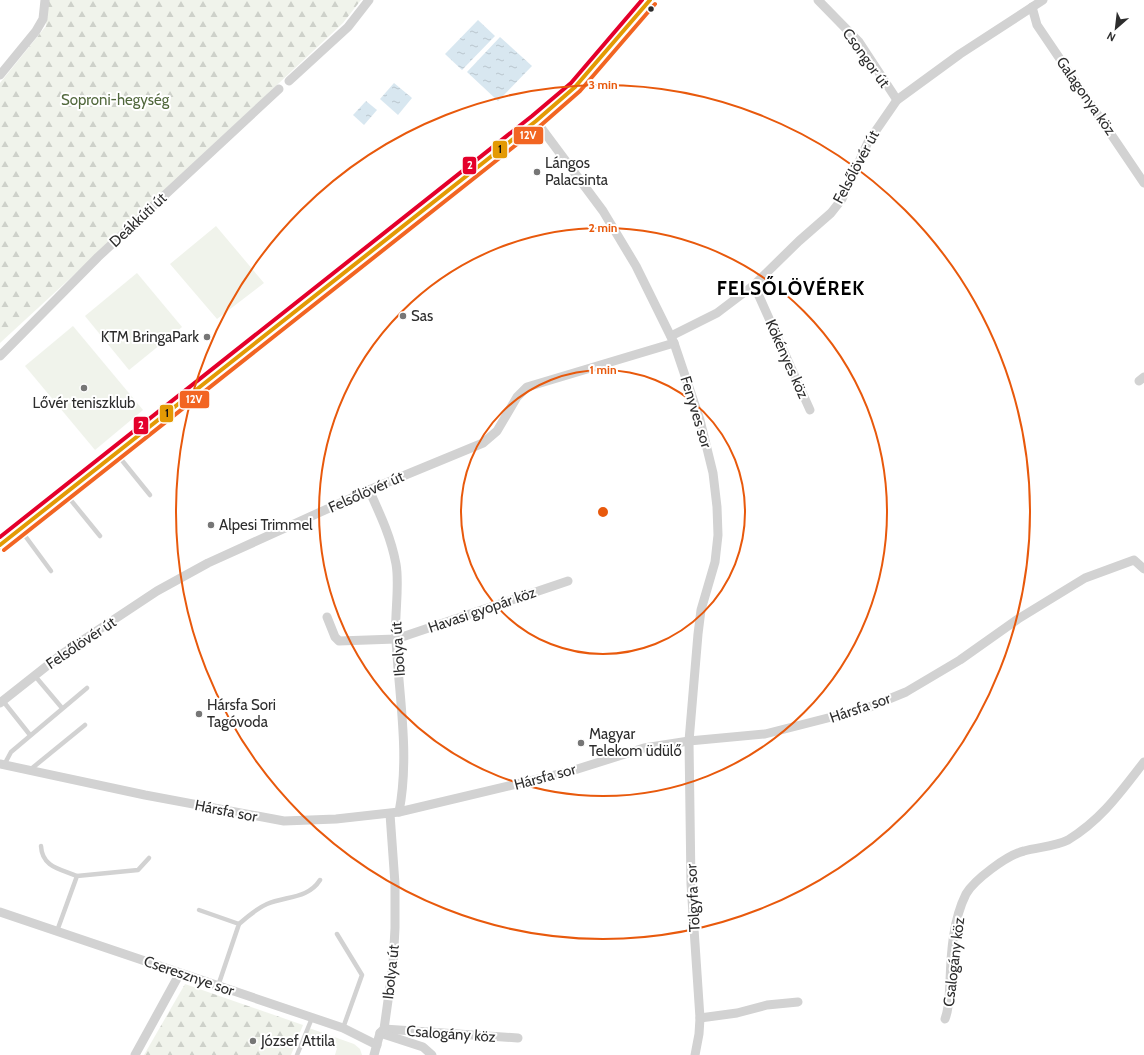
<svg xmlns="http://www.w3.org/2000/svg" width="1144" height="1055" font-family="Cabin,sans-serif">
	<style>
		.green { fill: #f0f3eb }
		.forest { fill: url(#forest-firs) }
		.water { fill: url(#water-ripples) }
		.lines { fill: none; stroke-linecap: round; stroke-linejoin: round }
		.service { stroke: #d2d2d2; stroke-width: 4.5 }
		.minor { stroke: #d2d2d2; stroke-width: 9 }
		.bus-1-casing { stroke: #fff; stroke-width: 7 }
		.bus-2-casing { stroke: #fff; stroke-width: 7 }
		.bus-3-casing { stroke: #fff; stroke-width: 7 }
		.bus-1 { stroke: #e39a04; stroke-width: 4 }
		.bus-2 { stroke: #f26522; stroke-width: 4 }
		.bus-3 { stroke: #e4002b; stroke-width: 4 }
		.ring { fill: none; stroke: #e8590c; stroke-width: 2 }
		.bus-dot { fill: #2d2d2d; stroke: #fff; stroke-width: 1.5 }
		.poi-dot { fill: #767676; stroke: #fff; stroke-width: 1.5 }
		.labels { text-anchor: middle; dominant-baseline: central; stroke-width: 4; stroke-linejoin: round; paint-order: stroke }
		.street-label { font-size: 15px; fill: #2d2d2d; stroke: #fff }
		.park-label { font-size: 15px; fill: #51683c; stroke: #fff }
		.poi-label { font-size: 15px; fill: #2d2d2d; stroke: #fff; text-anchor: start }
		.district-label { font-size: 19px; font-weight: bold; letter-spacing: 1px; fill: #000; stroke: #fff }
		.centre { fill: #e8590c; stroke: #fff; stroke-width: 2 }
		.ring-label { font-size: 12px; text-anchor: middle; font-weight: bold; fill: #e8590c; stroke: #fff; stroke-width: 4; stroke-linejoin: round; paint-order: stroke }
		.line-badge { stroke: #fff; stroke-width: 1.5 }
		.badge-label { font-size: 11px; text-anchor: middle; font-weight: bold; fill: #fff }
		.pale-badge-label { font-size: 11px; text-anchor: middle; font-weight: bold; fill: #111 }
	</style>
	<defs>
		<pattern id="forest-firs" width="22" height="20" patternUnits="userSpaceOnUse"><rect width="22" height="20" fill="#f0f3eb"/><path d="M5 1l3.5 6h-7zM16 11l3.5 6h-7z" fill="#ced1ca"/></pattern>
		<pattern id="water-ripples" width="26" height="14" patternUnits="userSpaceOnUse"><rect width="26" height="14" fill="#d8e7f0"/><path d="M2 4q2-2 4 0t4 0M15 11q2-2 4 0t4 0" fill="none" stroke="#bac6ce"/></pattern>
	</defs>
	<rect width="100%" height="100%" fill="#fff"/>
	<!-- green -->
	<g class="green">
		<polygon points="216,226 264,283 217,319 170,264"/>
		<polygon points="137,273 182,327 129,370 85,316"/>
		<polygon points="73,326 143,410 95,450 25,366"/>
		<polygon points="309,1028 354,1044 360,1049 362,1055 335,1055 337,1048 306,1034"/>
	</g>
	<!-- forest -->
	<g class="forest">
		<polygon points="47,0 361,0 343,23 101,250 0,343 0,83 46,26"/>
		<polygon points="185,984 303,1025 291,1055 144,1055"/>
	</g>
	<!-- water -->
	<g class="water">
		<polygon points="478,20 495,36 462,70 445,54"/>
		<polygon points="500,37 532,66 498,101 467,72"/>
		<polygon points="394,83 412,98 398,115 380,99"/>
		<polygon points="366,101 377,110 364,125 353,115"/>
	</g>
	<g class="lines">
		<!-- service -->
		<g class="service">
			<polyline points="116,453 150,495"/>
			<polyline points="65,493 100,536"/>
			<polyline points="20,529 51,571"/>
			<polyline points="35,676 62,708"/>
			<polyline points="3,701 30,735"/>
			<polyline points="4,765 11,752 87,688"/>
			<polyline points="31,769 85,725"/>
			<path d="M41,846C42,867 60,869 77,876"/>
			<polyline points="199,910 239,924 218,986"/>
			<path d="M239,924C248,916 256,909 267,904C286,896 308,899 320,880"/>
			<polyline points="57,931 77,876 138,870 149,858"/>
			<polyline points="337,934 362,975 343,1028"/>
			<polyline points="297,1055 312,1018"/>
		</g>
		<!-- minor -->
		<g class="minor">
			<polyline points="818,0 859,42 897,100"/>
			<polyline points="1032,7 1037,25 1144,183"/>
			<polyline points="0,75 36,31 43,19 45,0"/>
			<polyline points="289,81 348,27 369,0"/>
			<polyline points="536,121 603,211 636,266 674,343 700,420 713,473 717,507 718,535 715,562 701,610 698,634 689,741 691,884 700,1018 699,1034 695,1055"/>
			<polyline points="754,285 810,410"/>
			<polyline points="671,336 717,313 754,285 799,241 831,213 842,199 868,142 897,100 960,54 1043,0"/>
			<polyline points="0,356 98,257 279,89"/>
			<polyline points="1139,381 1144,377"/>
			<path d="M369,490C380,514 391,537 396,564C400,586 394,616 396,640C399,697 410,755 399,812"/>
			<polyline points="0,545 536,121 575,87 650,0"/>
			<polyline points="327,617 335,637 339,641 396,639 568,581"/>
			<polyline points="0,703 62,654 157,591 208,563 369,490 483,443 497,431 517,397 527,387 674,343"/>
			<polyline points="0,764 145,795 284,821 336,819 399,812 568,772 644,748 689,741 765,734 867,708 906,692 960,660 1018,619 1085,578 1134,560 1144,569"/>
			<polyline points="0,912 343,1028 377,1045"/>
			<polyline points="700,1018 737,1013 767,1005 798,1002"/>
			<path d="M945,1019C950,1006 949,994 950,981C951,952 953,920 966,894C974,880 1007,855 1024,851C1038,847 1054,847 1068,840C1101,820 1120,793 1144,762"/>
			<polyline points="384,1029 518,1038"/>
			<polyline points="380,1033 423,1047 432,1055"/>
			<polyline points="135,1055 180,973"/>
			<polyline points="374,1055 380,1033 384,1029 393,965 395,928 395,884 390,814"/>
		</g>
		<!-- bus-1 casing -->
		<g class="bus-1-casing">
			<polyline id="bus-1" points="0,545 536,121 575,87 650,0"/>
		</g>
		<!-- bus-2 casing -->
		<g class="bus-2-casing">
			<polyline id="bus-2" points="4,550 540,126 580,91 655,4"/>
		</g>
		<!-- bus-3 casing -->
		<g class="bus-3-casing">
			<polyline id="bus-3" points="0,537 532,116 571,83 642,0"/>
		</g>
		<!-- bus-1 -->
		<use href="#bus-1" class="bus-1"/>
		<!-- bus-2 -->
		<use href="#bus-2" class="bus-2"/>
		<!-- bus-3 -->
		<use href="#bus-3" class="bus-3"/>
	</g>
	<!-- distance rings -->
	<g class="ring">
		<circle cx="603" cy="512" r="142"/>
		<circle cx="603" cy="512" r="284"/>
		<circle cx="603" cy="512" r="427"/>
	</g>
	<!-- markers -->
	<circle class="bus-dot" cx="651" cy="9" r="3.5"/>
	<g class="poi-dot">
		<circle cx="537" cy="172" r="4"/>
		<circle cx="403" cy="316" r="4"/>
		<circle cx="207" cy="337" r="4"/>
		<circle cx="84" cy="388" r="4"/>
		<circle cx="211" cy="525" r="4"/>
		<circle cx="199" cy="714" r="4"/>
		<circle cx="581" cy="743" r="4"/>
		<circle cx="253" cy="1041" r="4"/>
	</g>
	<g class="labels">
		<!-- street labels -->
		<g class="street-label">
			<text transform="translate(866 58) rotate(54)">Csongor út</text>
			<text transform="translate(1086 96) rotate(55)">Galagonya köz</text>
			<text transform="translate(856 167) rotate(-62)">Felsőlövér út</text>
			<text transform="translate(138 220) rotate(-43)">Deákkúti út</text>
			<text transform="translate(787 359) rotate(66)">Kökényes köz</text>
			<text transform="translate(696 412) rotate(73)">Fenyves sor</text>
			<text transform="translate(366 492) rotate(-24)">Felsőlövér út</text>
			<text transform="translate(482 610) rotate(-19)">Havasi gyopár köz</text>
			<text transform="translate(81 643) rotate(-34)">Felsőlövér út</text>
			<text transform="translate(398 649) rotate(-94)">Ibolya út</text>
			<text transform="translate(860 708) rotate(-19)">Hársfa sor</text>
			<text transform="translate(545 777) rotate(-15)">Hársfa sor</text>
			<text transform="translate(226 811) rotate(11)">Hársfa sor</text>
			<text transform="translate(693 898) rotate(-93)">Tölgyfa sor</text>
			<text transform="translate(954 962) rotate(-83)">Csalogány köz</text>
			<text transform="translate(391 972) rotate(-84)">Ibolya út</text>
			<text transform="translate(189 976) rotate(19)">Cseresznye sor</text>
			<text transform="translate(451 1034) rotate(4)">Csalogány köz</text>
		</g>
		<!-- park labels -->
		<g class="park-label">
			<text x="115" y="100">Soproni-hegység</text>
		</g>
		<!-- poi labels -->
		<g class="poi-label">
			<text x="545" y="163">Lángos<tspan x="545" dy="17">Palacsinta</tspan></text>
			<text x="411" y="316">Sas</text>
			<text x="199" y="337" text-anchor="end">KTM BringaPark</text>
			<text x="84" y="403" text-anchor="middle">Lővér teniszklub</text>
			<text x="219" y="525">Alpesi Trimmel</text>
			<text x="207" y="705">Hársfa Sori<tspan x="207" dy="17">Tagóvoda</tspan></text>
			<text x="589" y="734">Magyar<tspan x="589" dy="17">Telekom üdülő</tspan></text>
			<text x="261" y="1041">József Attila</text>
		</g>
		<!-- district labels -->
		<g class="district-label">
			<text x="791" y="288">FELSŐLÖVÉREK</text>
		</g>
	</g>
	<circle cx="603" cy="512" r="6" class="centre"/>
	<g class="ring-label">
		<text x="603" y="89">3 min</text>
		<text x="603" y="232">2 min</text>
		<text x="603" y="374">1 min</text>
	</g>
	<g class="line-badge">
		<rect x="513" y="126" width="31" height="19" rx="4" fill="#f26522"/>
		<rect x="492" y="140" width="16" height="19" rx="4" fill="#e39a04"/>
		<rect x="462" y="156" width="15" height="19" rx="4" fill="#e4002b"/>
		<rect x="179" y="390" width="31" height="19" rx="4" fill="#f26522"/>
		<rect x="159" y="404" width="15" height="19" rx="4" fill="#e39a04"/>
		<rect x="133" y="416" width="16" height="19" rx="4" fill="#e4002b"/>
	</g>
	<g class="badge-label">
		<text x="528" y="139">12V</text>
		<text x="470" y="169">2</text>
		<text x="194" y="403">12V</text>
		<text x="141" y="429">2</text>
	</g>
	<g class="pale-badge-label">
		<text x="500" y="153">1</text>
		<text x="167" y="417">1</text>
	</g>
	<!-- north arrow -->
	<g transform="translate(1116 28) rotate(208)" stroke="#ffffff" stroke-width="3" paint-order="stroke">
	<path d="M0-3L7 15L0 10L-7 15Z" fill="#2d2d2d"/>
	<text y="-6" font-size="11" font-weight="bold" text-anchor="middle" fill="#2d2d2d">N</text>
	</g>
</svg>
